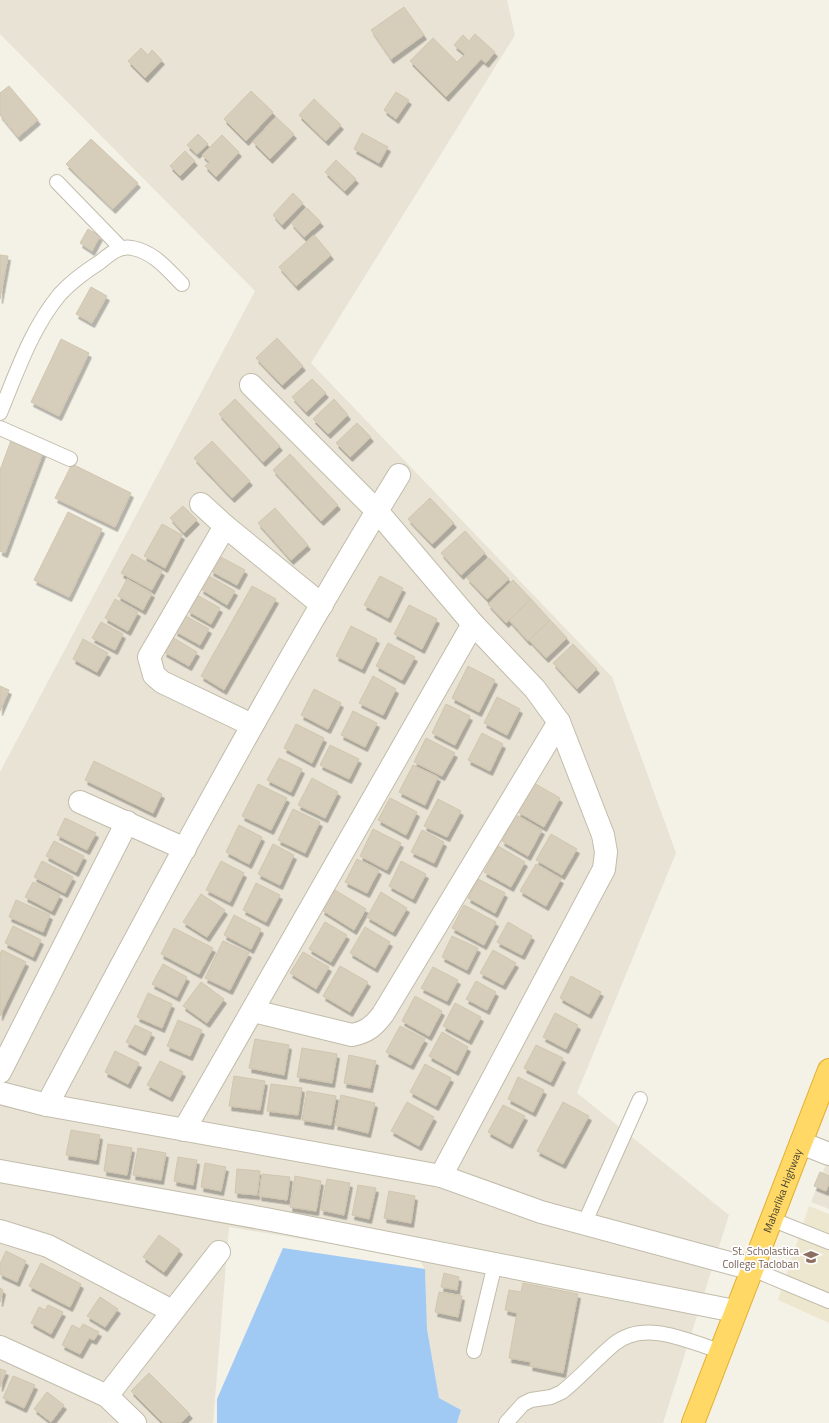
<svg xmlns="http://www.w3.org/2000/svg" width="829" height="1423" font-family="'Titillium Web',sans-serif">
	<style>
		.residential { fill: #e8e3d4 }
		.education { fill: #ede7cf }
		.water { fill: #a0caf3 }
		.building { fill: #d6cdbb; stroke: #d1c6ae; filter: url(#shadow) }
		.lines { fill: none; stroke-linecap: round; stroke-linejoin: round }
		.lane-casing { stroke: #c2bcab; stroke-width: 16 }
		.street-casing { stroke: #c2bcab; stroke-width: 24 }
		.highway-casing { stroke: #e3af31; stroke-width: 24 }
		.lane { stroke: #fff; stroke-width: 14 }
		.street { stroke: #fff; stroke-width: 22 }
		.highway { stroke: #ffd866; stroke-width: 22 }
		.labels { text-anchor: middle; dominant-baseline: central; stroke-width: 3.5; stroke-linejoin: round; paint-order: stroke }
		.street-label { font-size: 11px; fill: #474135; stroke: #fff }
		.education-label { font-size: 11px; fill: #785e54; stroke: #fff; text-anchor: end }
	</style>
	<defs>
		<filter id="shadow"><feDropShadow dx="2.5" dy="4.5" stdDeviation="0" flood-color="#0004"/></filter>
	</defs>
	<rect width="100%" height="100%" fill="#f4f1e6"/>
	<!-- residential -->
	<g class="residential">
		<polygon points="0,0 507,0 515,35 311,363 612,677 676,853 577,1093 729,1215 663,1423 457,1423 461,1410 439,1398 427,1329 425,1269 418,1258 229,1227 213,1423 0,1423 0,772 255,291 0,34"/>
		<polygon points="829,1157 829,1209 811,1202"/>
	</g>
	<!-- education -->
	<polygon class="education" points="809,1206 829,1214 829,1323 778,1300"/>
	<!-- water -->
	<polygon class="water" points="283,1248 425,1269 427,1329 439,1398 461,1410 457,1423 217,1423 217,1399"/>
	<!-- building -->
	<g class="building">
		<polygon points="404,7 424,35 391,59 371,30"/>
		<polygon points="475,34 495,52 486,63 481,59 446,97 410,61 433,38 457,62 465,54 454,45 463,35 469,41"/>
		<polygon points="141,48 148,55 152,50 162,60 145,78 128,61"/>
		<polygon points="9,86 38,120 18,137 0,115 0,93"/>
		<polygon points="251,91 273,112 246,141 224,119"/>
		<polygon points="396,92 409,100 396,119 384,110"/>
		<polygon points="314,99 341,125 326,141 299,115"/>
		<polygon points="276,117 294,134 270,159 253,142"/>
		<polygon points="362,133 388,147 379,163 354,149"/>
		<polygon points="198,134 208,144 197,154 187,145"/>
		<polygon points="222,135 239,152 216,177 205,166 210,162 202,155"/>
		<polygon points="91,139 138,183 113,209 66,164"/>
		<polygon points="185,151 195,161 180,176 170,166"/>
		<polygon points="336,160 356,179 345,191 325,172"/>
		<polygon points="293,193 303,203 282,225 273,215"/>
		<polygon points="307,208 321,222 304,237 291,223"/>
		<polygon points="88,229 100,236 92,251 80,243"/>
		<polygon points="314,235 331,255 296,286 279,267"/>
		<polygon points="0,255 8,256 0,299"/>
		<polygon points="91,287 107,296 92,323 76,314"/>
		<polygon points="277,338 303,366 282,385 256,358"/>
		<polygon points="61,339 89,353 59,416 31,402"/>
		<polygon points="312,379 326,393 306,412 292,397"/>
		<polygon points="235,399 280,446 263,462 219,414"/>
		<polygon points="334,399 348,415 328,434 313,419"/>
		<polygon points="357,423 371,437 350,457 336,443"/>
		<polygon points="12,438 44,450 5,553 0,551 0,470"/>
		<polygon points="212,441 250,481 232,498 194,458"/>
		<polygon points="290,454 338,505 321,521 273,470"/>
		<polygon points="72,464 131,493 115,527 55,498"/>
		<polygon points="430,498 454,523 432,544 408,519"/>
		<polygon points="183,506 197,520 184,533 170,518"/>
		<polygon points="275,508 308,545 291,560 258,523"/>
		<polygon points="68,512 102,529 69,597 34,580"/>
		<polygon points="162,524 182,535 165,568 144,556"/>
		<polygon points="465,531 485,553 461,575 441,553"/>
		<polygon points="132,554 162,571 152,590 121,573"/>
		<polygon points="219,556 245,570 237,585 211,571"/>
		<polygon points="489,558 509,579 487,599 467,578"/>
		<polygon points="209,576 235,591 227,605 201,589"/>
		<polygon points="380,576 403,588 388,618 364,605"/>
		<polygon points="127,579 152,593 143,610 118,596"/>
		<polygon points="513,580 531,599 506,623 488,604"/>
		<polygon points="252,586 276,599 224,690 201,676"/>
		<polygon points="197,595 220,608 211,624 188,611"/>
		<polygon points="115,599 138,612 128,631 105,618"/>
		<polygon points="531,599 550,620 528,641 509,620"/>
		<polygon points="409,605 437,619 422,649 394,634"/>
		<polygon points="184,615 209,629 200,645 175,631"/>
		<polygon points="550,620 567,638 546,658 529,640"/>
		<polygon points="101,622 123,634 115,650 92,638"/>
		<polygon points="351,626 377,639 362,669 336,656"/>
		<polygon points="172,637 197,652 189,666 164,652"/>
		<polygon points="83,639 108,653 97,672 73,659"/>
		<polygon points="388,643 415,657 402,680 376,666"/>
		<polygon points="573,644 597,669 577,689 553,663"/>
		<polygon points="468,666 495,680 479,712 452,698"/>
		<polygon points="373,676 396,689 383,715 359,703"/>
		<polygon points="0,686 9,690 0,711"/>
		<polygon points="314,689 341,703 328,729 301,715"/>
		<polygon points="497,697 520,709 507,735 484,723"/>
		<polygon points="446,704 470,716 455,745 432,733"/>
		<polygon points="353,711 377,723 365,747 341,735"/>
		<polygon points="296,724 324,738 312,763 284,748"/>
		<polygon points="482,733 503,744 490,771 468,760"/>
		<polygon points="426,738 455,753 442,776 414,762"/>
		<polygon points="330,745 359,759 349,779 320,765"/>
		<polygon points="279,758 302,769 291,792 267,780"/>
		<polygon points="94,761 162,794 153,813 85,780"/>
		<polygon points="413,765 438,777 425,805 399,792"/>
		<polygon points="312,778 338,792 325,818 298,805"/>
		<polygon points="534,783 560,798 544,827 518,812"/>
		<polygon points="258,784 287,798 271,830 242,816"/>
		<polygon points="390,798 417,812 406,835 378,820"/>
		<polygon points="438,799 461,811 447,837 424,826"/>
		<polygon points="293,809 320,822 305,853 278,840"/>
		<polygon points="516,815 542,830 528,856 502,841"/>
		<polygon points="65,818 96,833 87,850 57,835"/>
		<polygon points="239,825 262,837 249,864 226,852"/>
		<polygon points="373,829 401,843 387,870 360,856"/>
		<polygon points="422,830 444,842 434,863 411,852"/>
		<polygon points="551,834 577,849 562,875 536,860"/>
		<polygon points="54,841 84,856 76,872 46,856"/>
		<polygon points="273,844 294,855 280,885 258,874"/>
		<polygon points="498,846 525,862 511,887 484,872"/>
		<polygon points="357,859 379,870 367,893 345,882"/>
		<polygon points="42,861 73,877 65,893 34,877"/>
		<polygon points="221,861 244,873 230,902 206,890"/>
		<polygon points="401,861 426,874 413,899 389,886"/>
		<polygon points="536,864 561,879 546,906 520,891"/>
		<polygon points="478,879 505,893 495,913 468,898"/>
		<polygon points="33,882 60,895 52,911 25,897"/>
		<polygon points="256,883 280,895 266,922 243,910"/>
		<polygon points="335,890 366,909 354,930 322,910"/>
		<polygon points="381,892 407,908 393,932 367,917"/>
		<polygon points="201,894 225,910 207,937 183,922"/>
		<polygon points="16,900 50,915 43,932 9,917"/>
		<polygon points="464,905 496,922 484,945 452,928"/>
		<polygon points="234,915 261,929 251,949 224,935"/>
		<polygon points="325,922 347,935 331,962 309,949"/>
		<polygon points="508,922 532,936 522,955 497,942"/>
		<polygon points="13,926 41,940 33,957 5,943"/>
		<polygon points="365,927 390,942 375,968 350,953"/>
		<polygon points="174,928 213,948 199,974 161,954"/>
		<polygon points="452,936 478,948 467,970 442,957"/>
		<polygon points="223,941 249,953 230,990 205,978"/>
		<polygon points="2,950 26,962 0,1016 0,954"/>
		<polygon points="493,950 516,963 503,985 480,973"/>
		<polygon points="303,952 329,967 316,989 290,973"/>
		<polygon points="163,964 187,977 177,997 152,984"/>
		<polygon points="340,966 368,982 350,1012 323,996"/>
		<polygon points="433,967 458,980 447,1001 421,988"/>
		<polygon points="571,976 601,992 589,1014 560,998"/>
		<polygon points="476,981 496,992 487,1010 466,999"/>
		<polygon points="201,982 224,999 207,1023 183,1006"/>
		<polygon points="148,993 172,1004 162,1028 137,1017"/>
		<polygon points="415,996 442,1011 429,1036 402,1021"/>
		<polygon points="455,1003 481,1017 469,1040 443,1026"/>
		<polygon points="555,1013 578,1025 566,1049 543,1037"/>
		<polygon points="178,1020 202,1030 190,1056 167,1046"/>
		<polygon points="135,1025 152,1033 143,1051 126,1042"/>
		<polygon points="400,1026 425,1039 411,1065 386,1052"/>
		<polygon points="442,1032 468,1047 456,1071 429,1056"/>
		<polygon points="255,1039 289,1045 284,1075 249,1068"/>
		<polygon points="536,1045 563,1058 551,1082 524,1068"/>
		<polygon points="302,1048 337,1054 332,1083 297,1077"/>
		<polygon points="115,1051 139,1063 128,1084 105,1072"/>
		<polygon points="349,1055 376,1061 370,1088 344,1083"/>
		<polygon points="160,1061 183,1072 170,1097 147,1085"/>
		<polygon points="425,1064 451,1078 436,1106 410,1092"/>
		<polygon points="234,1076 265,1081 260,1110 229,1106"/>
		<polygon points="518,1077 544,1090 533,1112 508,1099"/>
		<polygon points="271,1084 302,1088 298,1115 267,1111"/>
		<polygon points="307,1091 336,1096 331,1125 302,1120"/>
		<polygon points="341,1095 375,1103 368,1133 335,1125"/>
		<polygon points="407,1102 434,1117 419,1146 391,1131"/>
		<polygon points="563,1102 589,1116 563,1164 537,1151"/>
		<polygon points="503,1105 525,1116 510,1144 488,1132"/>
		<polygon points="71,1130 100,1135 96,1160 66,1155"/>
		<polygon points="108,1144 132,1148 127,1175 104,1171"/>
		<polygon points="138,1148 166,1153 161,1180 133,1175"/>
		<polygon points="178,1157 197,1160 193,1185 174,1181"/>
		<polygon points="205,1163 226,1167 221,1191 201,1187"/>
		<polygon points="237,1169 260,1171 257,1195 235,1193"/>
		<polygon points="820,1172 829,1176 829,1184 826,1191 814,1186"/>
		<polygon points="262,1174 290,1177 287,1200 259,1196"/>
		<polygon points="295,1176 321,1181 316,1211 290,1207"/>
		<polygon points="327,1179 350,1183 344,1215 321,1210"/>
		<polygon points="358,1185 376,1188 369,1219 352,1215"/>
		<polygon points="389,1191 415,1196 411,1223 384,1218"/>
		<polygon points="159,1235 180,1250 164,1272 143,1257"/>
		<polygon points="6,1251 26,1261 17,1282 0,1274 0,1264"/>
		<polygon points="41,1263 81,1284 70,1307 29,1286"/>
		<polygon points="444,1273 459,1277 457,1290 441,1287"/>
		<polygon points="523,1283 578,1294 563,1373 530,1366 531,1362 509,1358 517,1313 505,1310 509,1290 521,1292"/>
		<polygon points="0,1288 3,1290 0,1302"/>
		<polygon points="439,1292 462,1296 458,1317 435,1312"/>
		<polygon points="100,1297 118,1309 105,1327 87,1316"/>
		<polygon points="48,1305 63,1312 51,1334 31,1323 39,1307 45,1310"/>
		<polygon points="83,1324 99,1332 94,1340 89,1338 80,1354 62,1345 72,1325 80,1329"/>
		<polygon points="0,1369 6,1371 0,1387"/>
		<polygon points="149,1373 190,1414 181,1423 163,1423 131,1391"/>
		<polygon points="13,1376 35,1385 24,1408 3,1398"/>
		<polygon points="47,1392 64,1405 51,1422 34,1409"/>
	</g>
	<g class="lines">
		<!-- lane casing -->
		<g class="lane-casing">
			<g id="lane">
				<polyline points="57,182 121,248"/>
				<path d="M0,413C17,372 31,329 60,294C71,282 86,271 100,262C109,255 119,245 132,248C154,252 167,269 182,284"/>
				<polyline points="0,428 70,459"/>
				<polyline points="771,1219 829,1242"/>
				<polyline points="584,1224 640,1099"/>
				<polyline points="752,1269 829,1301"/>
				<polyline points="474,1351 495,1264"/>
				<path d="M506,1423L523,1404L531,1400L551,1397L562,1392C581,1377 596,1359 614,1344C645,1319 687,1341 720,1351"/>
			</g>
		</g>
		<!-- street casing -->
		<g class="street-casing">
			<g id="street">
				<polyline points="251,385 377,511 473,624 535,689 559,722 603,835 606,852 604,869 441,1176"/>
				<polyline points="201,504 225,526 322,605"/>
				<polyline points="225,526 149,657 154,675 162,682 252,725"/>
				<polyline points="80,802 185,849"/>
				<path d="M253,1011L352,1035C367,1032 374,1026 383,1014L559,722"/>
				<polyline points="0,1072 127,822"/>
				<polyline points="0,1093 47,1105 441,1176 541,1212 752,1269"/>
				<path d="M47,1105C160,892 273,680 399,475"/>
				<polyline points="184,1130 473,624"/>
				<polyline points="801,1143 829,1154"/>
				<polyline points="0,1171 266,1219 735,1311"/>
				<polyline points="0,1231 48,1246 172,1311"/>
				<polyline points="0,1347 107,1396 135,1423"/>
				<polyline points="107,1396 219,1252"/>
			</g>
		</g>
		<!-- highway casing -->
		<g class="highway-casing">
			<g id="highway">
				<path id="s1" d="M693,1423L829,1070"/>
			</g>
		</g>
		<!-- lane -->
		<use href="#lane" class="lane"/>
		<!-- street -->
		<use href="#street" class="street"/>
		<!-- highway -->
		<use href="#highway" class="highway"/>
	</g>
	<!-- icons -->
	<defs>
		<g id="school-bare" transform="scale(1.2)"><path d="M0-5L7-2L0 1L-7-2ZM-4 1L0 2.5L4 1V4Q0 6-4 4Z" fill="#8d6e63" stroke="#fff" stroke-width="2.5" paint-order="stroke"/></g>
	</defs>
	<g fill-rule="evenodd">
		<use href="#school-bare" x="811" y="1257"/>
	</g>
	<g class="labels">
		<!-- street labels -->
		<g class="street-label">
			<text stroke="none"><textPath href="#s1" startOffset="249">Maharlika Highway</textPath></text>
		</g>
		<!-- education labels -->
		<g class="education-label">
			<text x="799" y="1251">St. Scholastica<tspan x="799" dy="13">College Tacloban</tspan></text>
		</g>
	</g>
</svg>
